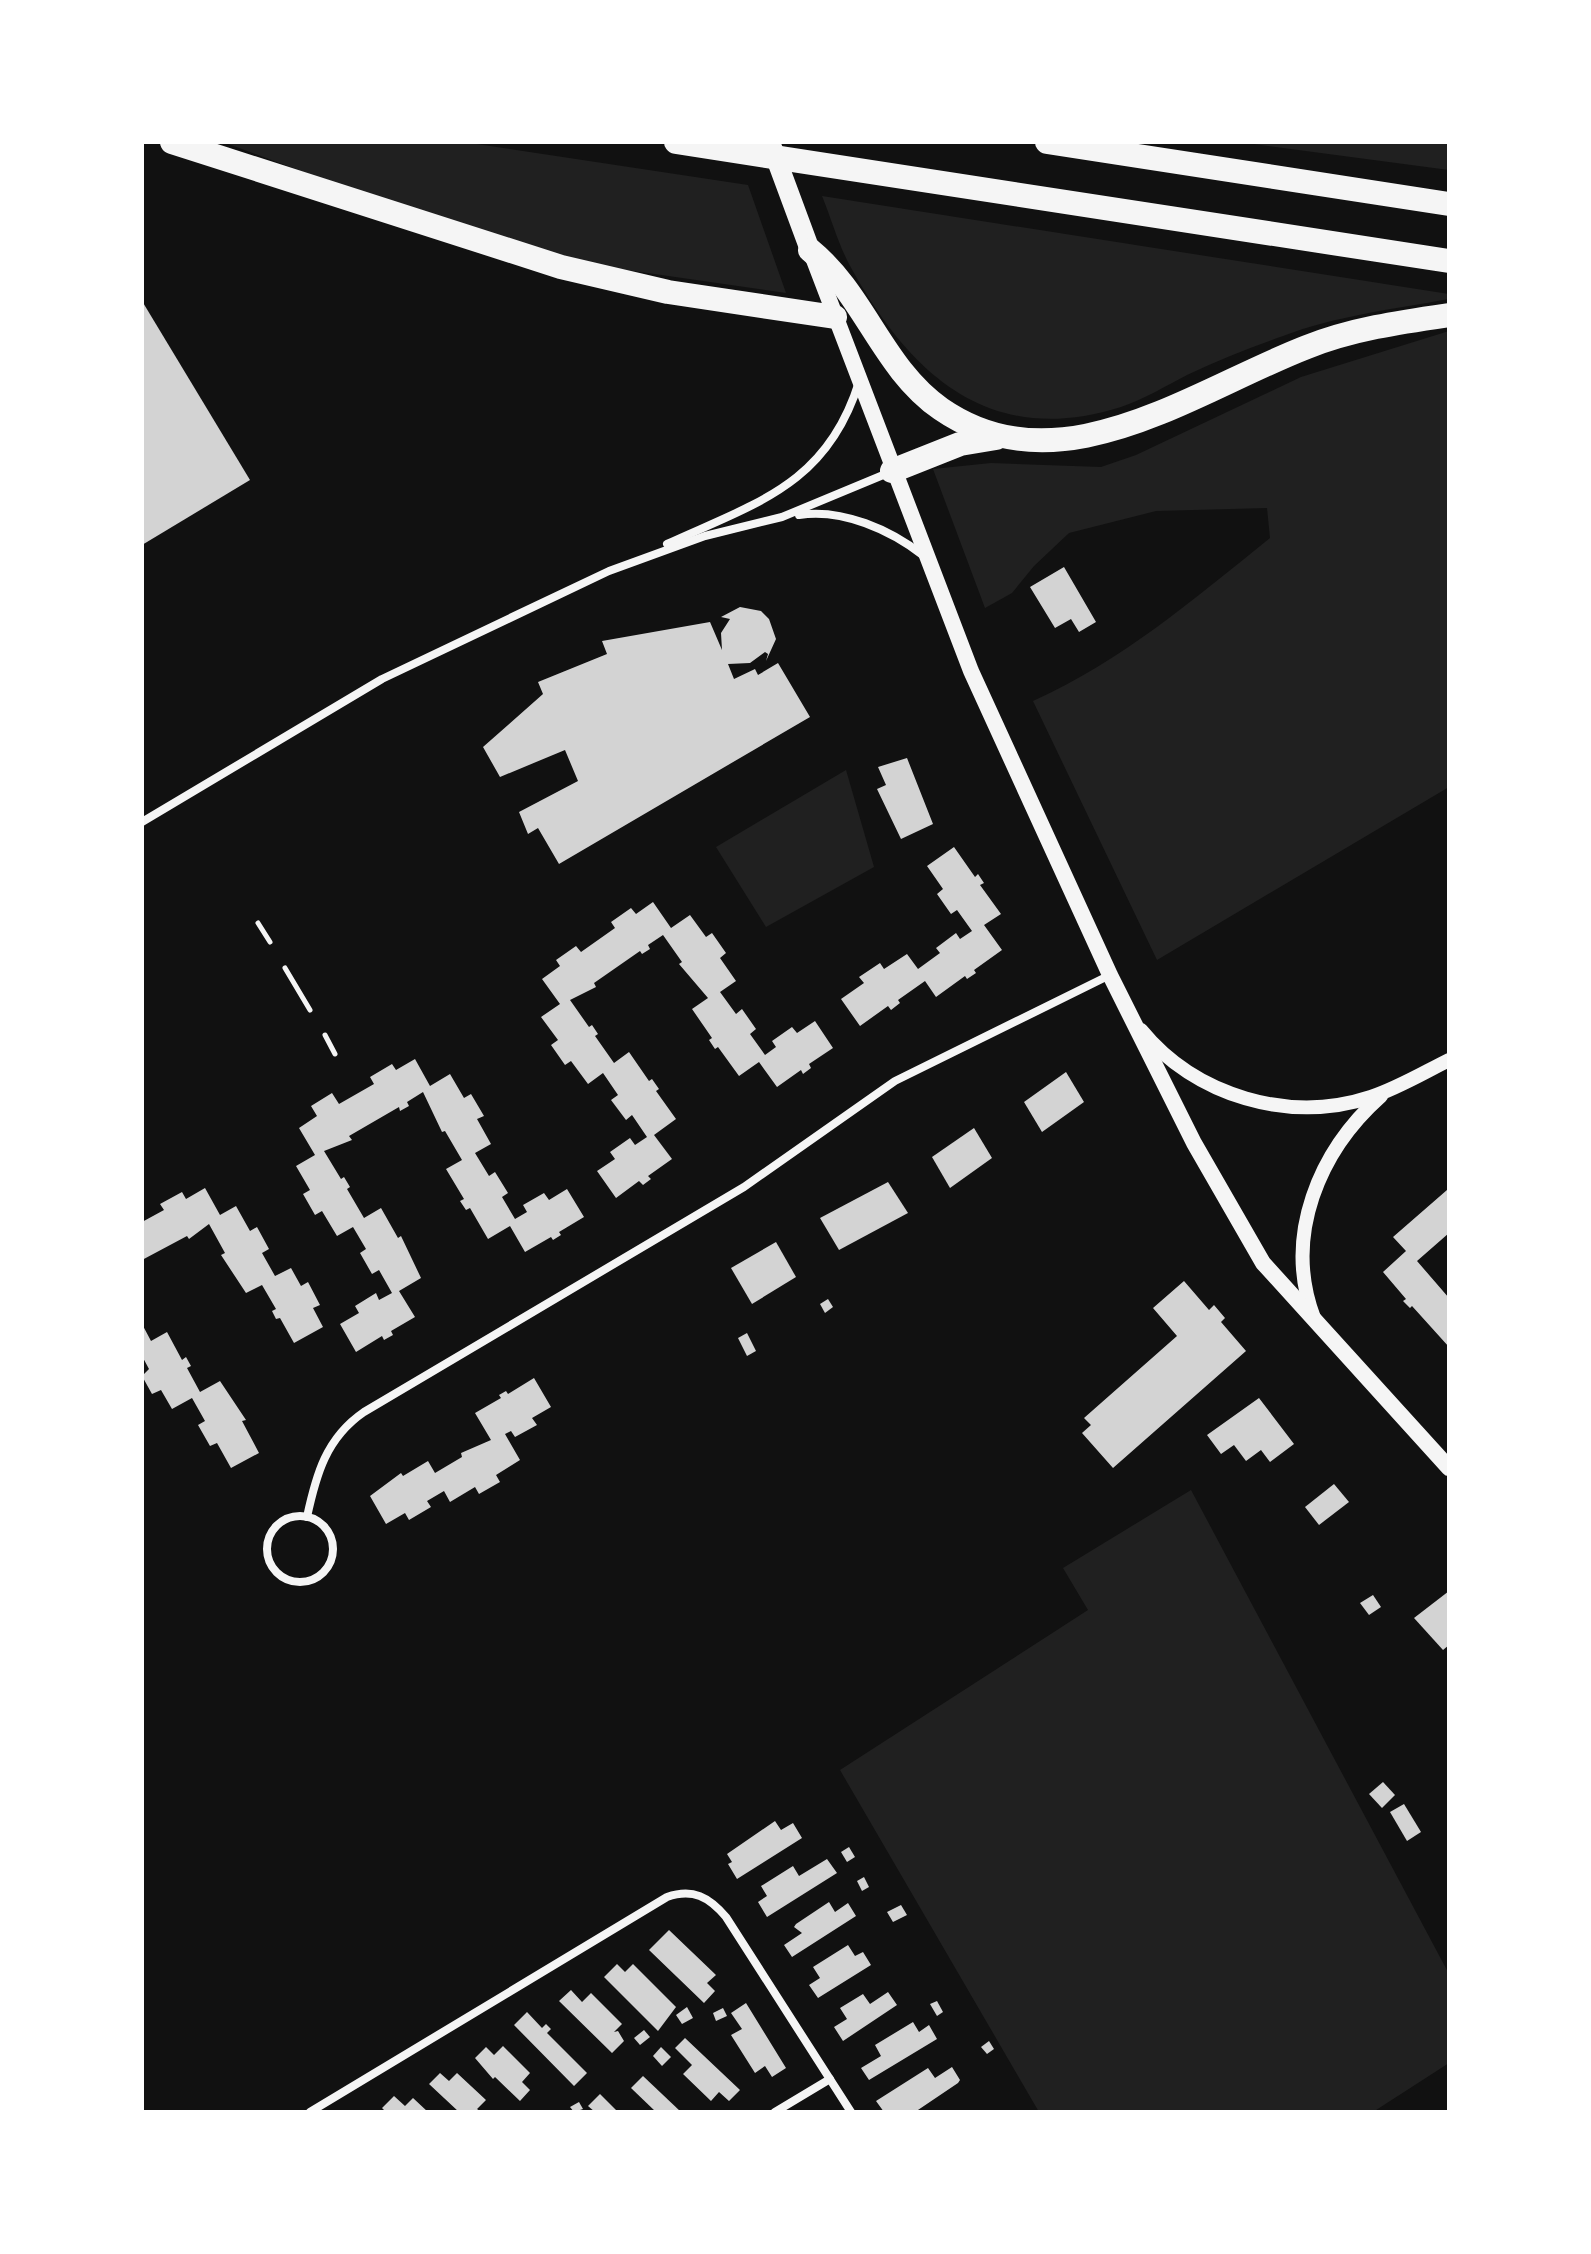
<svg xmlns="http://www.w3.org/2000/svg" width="1591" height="2254" font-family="Manrope,sans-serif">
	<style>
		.green { fill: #202020 }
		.building { fill: #d3d3d3 }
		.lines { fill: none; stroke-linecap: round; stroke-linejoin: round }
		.path { stroke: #f5f5f5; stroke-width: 5 }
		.minor { stroke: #f5f5f5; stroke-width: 8 }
		.tertiary { stroke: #f5f5f5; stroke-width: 14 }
		.secondary { stroke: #f5f5f5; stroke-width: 16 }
		.primary { stroke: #f5f5f5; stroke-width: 20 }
		.motorway { stroke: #f5f5f5; stroke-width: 24 }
	</style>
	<rect width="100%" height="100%" fill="#111"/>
	<!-- green -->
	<g class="green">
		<polygon points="223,142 463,142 748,185 786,293 578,263 331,182"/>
		<polygon points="1242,142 1449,142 1449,170 1254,144"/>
		<path d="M822,196L1449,294V299C1394,309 1335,316 1283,336C1250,348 1218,360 1187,375C1166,386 1144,399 1121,407C989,449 909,374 849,264C838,243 831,218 822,196Z"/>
		<path d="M1449,331V787L1157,960L1033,701C1122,661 1194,599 1270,538L1267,508L1156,511L1069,533L1034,566L1012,593L985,608L933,469L991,463L1101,467L1136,455L1301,377Z"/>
		<polygon points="846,770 874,867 766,927 716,847"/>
		<polygon points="1191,1490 1449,1974 1449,2063 1373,2112 1039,2112 840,1770 1088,1610 1063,1568"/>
	</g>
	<!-- building -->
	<g class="building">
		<polygon points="142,301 250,480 142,545"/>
		<polygon points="1064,567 1096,622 1079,632 1071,619 1055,628 1030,587"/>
		<polygon points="740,607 761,611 769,619 776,639 766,661 768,654 765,652 750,663 728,664 734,679 755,669 758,675 778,663 810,717 559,864 538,828 528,834 519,812 578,781 565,750 500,777 483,747 543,694 538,682 607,654 602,641 710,622 722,650 721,633 730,619 721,617"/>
		<polygon points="907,758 933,824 901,839 877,789 886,785 878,767"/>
		<polygon points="954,847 975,877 978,874 984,883 980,885 1001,914 984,925 1002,950 974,970 976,973 967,979 965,976 936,997 925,981 898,1000 900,1003 891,1010 888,1006 860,1026 841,999 864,983 859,977 880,963 884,969 907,954 918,969 940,953 936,948 956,933 960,939 972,931 957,910 951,914 937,894 943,889 927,866"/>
		<polygon points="653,902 671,928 690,915 706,937 712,933 726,953 720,958 736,981 720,992 736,1014 742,1009 756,1029 750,1034 765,1055 776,1047 772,1041 792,1027 797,1033 815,1021 833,1048 809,1064 811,1068 803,1074 801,1070 777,1087 759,1062 739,1076 718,1047 715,1049 709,1040 712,1038 692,1009 708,998 679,964 682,962 663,935 648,945 650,949 642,954 640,951 594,983 596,987 570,1000 589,1027 592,1025 598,1034 595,1036 614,1063 629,1052 649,1081 652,1079 659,1089 656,1091 676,1119 654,1135 672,1159 648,1176 651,1179 643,1185 639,1181 616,1198 597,1171 615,1159 610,1152 630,1138 635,1145 647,1137 632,1115 626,1120 611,1100 618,1095 603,1073 588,1084 571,1061 565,1065 551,1045 558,1040 541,1017 560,1004 542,979 560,966 556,960 576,946 581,952 615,928 611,922 631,908 636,914"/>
		<polygon points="415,1059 430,1086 450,1074 464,1098 471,1094 484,1116 477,1119 491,1144 475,1153 489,1176 495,1172 508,1193 502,1197 515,1219 527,1212 523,1205 544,1193 549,1200 567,1189 584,1217 559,1232 561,1235 553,1240 551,1237 525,1252 510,1226 488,1239 470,1208 466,1210 460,1201 464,1199 446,1169 462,1160 445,1131 442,1132 423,1092 407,1102 409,1106 400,1111 399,1107 349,1136 352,1140 324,1151 341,1179 344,1177 350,1187 347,1189 364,1218 381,1208 398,1238 401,1236 421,1278 399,1291 415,1317 391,1331 393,1335 384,1340 382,1336 356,1352 340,1324 359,1313 355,1306 376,1293 379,1300 392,1293 379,1270 372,1274 360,1253 366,1249 353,1227 337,1236 322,1211 315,1215 303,1194 310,1190 296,1166 315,1155 299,1128 317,1116 311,1106 332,1093 339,1104 374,1084 370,1077 392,1064 396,1070"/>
		<polygon points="1066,1072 1084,1102 1042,1132 1024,1102"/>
		<polygon points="974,1128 992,1158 950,1188 932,1157"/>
		<polygon points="888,1182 908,1213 839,1250 820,1218"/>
		<polygon points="205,1188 220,1215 236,1206 250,1231 257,1227 269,1249 262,1253 275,1276 291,1268 301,1286 308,1282 320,1305 313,1308 323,1327 294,1343 280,1318 276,1319 272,1311 276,1309 262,1285 246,1293 221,1255 225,1253 209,1224 189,1239 187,1236 142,1260 142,1222 164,1210 160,1204 182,1192 186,1199"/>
		<polygon points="1447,1190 1449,1233 1417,1261 1449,1298 1449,1347 1412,1306 1410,1308 1403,1301 1406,1299 1383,1272 1406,1251 1393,1237"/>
		<polygon points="776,1242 796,1277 752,1304 731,1268"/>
		<polygon points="1184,1281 1209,1310 1214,1305 1225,1318 1221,1322 1246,1351 1113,1468 1082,1433 1091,1425 1084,1418 1177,1336 1153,1308"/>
		<polygon points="828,1299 833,1307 825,1313 820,1304"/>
		<polygon points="142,1324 151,1341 167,1332 182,1360 186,1357 191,1366 187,1368 200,1392 220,1381 246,1420 242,1421 259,1453 231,1468 217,1443 210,1446 198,1425 205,1421 192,1398 172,1409 161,1390 152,1394 142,1376 149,1369 142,1356"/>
		<polygon points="747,1333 756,1351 747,1356 738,1338"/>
		<polygon points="534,1378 551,1407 532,1418 537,1425 515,1437 511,1431 505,1434 520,1460 496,1475 500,1482 479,1494 475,1487 450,1502 444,1491 427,1501 431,1507 409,1520 405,1513 386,1524 370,1496 401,1473 403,1476 428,1461 435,1473 462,1457 461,1453 491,1440 475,1413 501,1398 499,1395 506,1391 508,1394"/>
		<polygon points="1259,1398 1294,1444 1270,1462 1261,1450 1246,1461 1234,1445 1221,1454 1207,1435"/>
		<polygon points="1334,1484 1349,1502 1319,1525 1305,1507"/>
		<polygon points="1449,1591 1449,1645 1443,1650 1414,1618"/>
		<polygon points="1373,1595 1381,1607 1369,1615 1360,1603"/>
		<polygon points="1383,1782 1395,1795 1382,1808 1369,1794"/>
		<polygon points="1404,1804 1421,1832 1407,1841 1390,1812"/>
		<polygon points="775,1821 781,1830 793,1823 802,1838 737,1879 728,1864 732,1862 727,1854"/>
		<polygon points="849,1847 855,1857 847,1862 841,1852"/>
		<polygon points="827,1859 837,1873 767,1917 758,1902 767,1896 761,1886 793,1866 799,1876"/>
		<polygon points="864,1877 869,1887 862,1891 857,1881"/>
		<polygon points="829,1902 835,1912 848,1903 856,1916 792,1957 784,1945 802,1933 794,1927 796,1924"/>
		<polygon points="901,1905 907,1915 893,1922 887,1912"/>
		<polygon points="669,1930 716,1975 707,1983 715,1991 704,2003 649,1950"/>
		<polygon points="848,1945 855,1956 863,1952 871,1965 818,1998 809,1985 820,1978 813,1967"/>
		<polygon points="617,1964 625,1972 633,1964 676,2007 658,2031 604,1977"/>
		<polygon points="571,1990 582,2002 591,1993 622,2024 614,2032 618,2031 624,2041 612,2053 559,2001"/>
		<polygon points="888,1992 897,2005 843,2041 834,2027 847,2019 840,2008 863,1994 870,2004"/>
		<polygon points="937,2001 943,2012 937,2016 930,2004"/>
		<polygon points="746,2003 786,2068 772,2077 765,2066 755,2073 731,2035 742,2029 731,2013"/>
		<polygon points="687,2007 693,2018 682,2024 676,2015"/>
		<polygon points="723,2008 727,2016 716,2021 713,2013"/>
		<polygon points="527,2012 542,2028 546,2024 551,2029 547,2033 587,2073 574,2086 514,2025"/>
		<polygon points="913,2022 919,2032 929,2025 937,2039 869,2080 861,2068 881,2056 875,2045"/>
		<polygon points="644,2030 650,2037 640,2045 634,2038"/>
		<polygon points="685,2038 740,2090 729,2101 719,2092 711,2101 683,2074 692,2065 675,2048"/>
		<polygon points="989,2041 994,2049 987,2054 981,2047"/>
		<polygon points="503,2046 530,2073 522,2082 530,2090 520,2101 495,2077 493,2079 475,2058 486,2047 494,2055"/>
		<polygon points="661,2047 671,2057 662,2066 653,2056"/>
		<polygon points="952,2067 960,2080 958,2083 915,2112 884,2112 876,2101 928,2068 935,2078"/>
		<polygon points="440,2073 449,2081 457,2073 486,2100 477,2109 481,2112 459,2112 429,2084"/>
		<polygon points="643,2076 681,2112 656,2112 631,2088"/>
		<polygon points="600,2094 618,2112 595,2112 588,2106"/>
		<polygon points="394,2096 405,2106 413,2098 428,2112 386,2112 382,2108"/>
		<polygon points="579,2102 583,2109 574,2112 570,2107"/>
	</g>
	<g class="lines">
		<!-- path -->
		<g class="path">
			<polyline points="258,923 270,942"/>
			<polyline points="285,968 310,1010"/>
			<polyline points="325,1035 335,1054"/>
		</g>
		<!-- minor -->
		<g class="minor">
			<path d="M799,515C842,508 891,530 924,556"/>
			<path d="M667,544C756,503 827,485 859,382"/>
			<polyline points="142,822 382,679 609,571 705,536 782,517 888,473"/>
			<circle cx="300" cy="1549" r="33"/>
			<path d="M307,1517C316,1475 326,1438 364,1412L744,1187L895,1081L1110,975"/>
			<path d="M310,2112L667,1897C693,1888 709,1897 726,1917L851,2112"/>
			<polyline points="775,2112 830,2079"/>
		</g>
		<!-- tertiary -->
		<g class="tertiary">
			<path d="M1141,1030C1195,1096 1289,1124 1371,1097C1398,1088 1423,1073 1449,1060"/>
			<path d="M1314,1318C1283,1236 1319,1151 1381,1096"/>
		</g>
		<!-- secondary -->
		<polyline class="secondary" points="812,255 971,671 1110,975 1194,1143 1263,1263 1449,1468"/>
		<!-- primary -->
		<polyline class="primary" points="770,142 810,250"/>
		<!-- motorway -->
		<g class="motorway">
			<polyline points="172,142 561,267 668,292 835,317"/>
			<polyline points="676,142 1449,261"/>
			<polyline points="1047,142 1449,204"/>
			<path d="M810,250C865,295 882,368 941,409C1060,491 1193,391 1307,347C1352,329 1401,322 1449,315"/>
			<polyline points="892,471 960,444 996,438"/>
		</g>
	</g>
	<!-- border -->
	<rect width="1591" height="2254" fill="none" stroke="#ffffff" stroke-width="288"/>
</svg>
